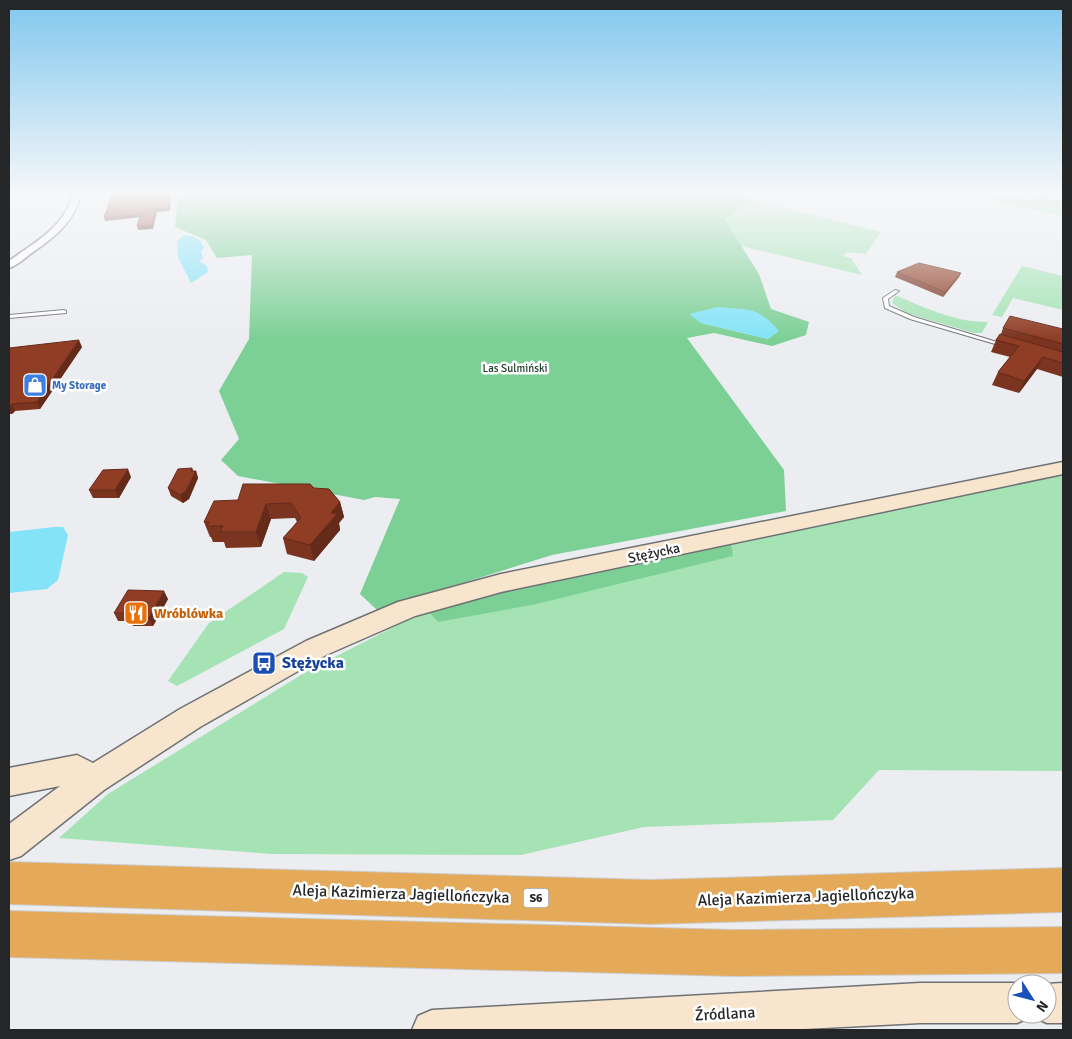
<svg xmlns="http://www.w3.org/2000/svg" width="1072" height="1039" font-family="Signika,sans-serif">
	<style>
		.green { fill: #a5e3b5 }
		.forest { fill: #7dd095; fill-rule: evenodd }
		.water { fill: #84e3f7 }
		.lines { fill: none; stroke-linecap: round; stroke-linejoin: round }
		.lane-casing { stroke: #6f7174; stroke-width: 2 }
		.street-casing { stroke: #6f7174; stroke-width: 3 }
		.secondary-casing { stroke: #6f7174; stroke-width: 3 }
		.highway-casing { stroke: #cbcbcb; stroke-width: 2 }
		.lane { fill: #fff; fill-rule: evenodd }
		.street { fill: #fff; fill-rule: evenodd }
		.secondary { fill: #f7e6cd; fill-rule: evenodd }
		.highway { fill: #e5aa59; fill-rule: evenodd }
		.wall { fill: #7b3420 }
		.shaded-wall { fill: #642b1a }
		.building { fill: #8f3d25; stroke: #642b1a }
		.labels { text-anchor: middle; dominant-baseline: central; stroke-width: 5; stroke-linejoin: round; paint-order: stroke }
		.far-park-label { font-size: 11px; fill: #163921; stroke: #fff }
		.far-shop-label { font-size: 11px; font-weight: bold; fill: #366cbe; stroke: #fff; text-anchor: start }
		.shield { fill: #fff; stroke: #666768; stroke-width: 1 }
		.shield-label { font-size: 12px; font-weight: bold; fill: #252627 }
		.street-label { font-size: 14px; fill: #252627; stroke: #fff }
		.food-label { font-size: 14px; font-weight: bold; fill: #c56008; stroke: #fff; text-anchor: start }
		.near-transit-label { font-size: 16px; font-weight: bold; fill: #164399; stroke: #fff; text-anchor: start }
		.near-street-label { font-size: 16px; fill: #252627; stroke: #fff }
	</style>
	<rect width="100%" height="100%" fill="#ebedf1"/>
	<!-- green -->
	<g class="green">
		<polygon points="955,193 1059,193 1056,198 1063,200 1063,216"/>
		<polygon points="749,199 881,232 866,254 847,252 843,256 851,258 862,275 741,246 725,220"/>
		<polygon points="1022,266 1063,276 1063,310 1013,298 1002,317 992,315"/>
		<path d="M895,295C923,307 957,323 988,322L982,333H974L906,313L892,303Z"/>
		<polygon points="1063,474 1063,771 879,770 833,820 644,827 521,855 272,854 59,838 108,794 309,670 427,610 732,556 731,542"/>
		<polygon points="284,572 302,573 308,577 284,629 177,686 168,681 209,623"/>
	</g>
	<!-- forest -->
	<g class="forest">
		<path d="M208,193H756L725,220L759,274L771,309L809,322L806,335L772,346L714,333L687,338L784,470L786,511L552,555L377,610L360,594L400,499L375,497L364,500L238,476L221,460L239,439L219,391L249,339L252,255L217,258L206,240L175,227L178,195ZM701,323L778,331L768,339Z"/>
		<polygon points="731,542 733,556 532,605 438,622 427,610 430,607"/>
	</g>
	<!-- water -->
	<g class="water">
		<path d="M184,235C193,236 199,237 204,247L201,253L203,258L199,261L207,266L208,272L191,283L178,257L177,241Z"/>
		<path d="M718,307C750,310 757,306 779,331L768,339L701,323L689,314Z"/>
		<polygon points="54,527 63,527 68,535 58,580 47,589 9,593 9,532"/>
	</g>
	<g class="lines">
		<!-- lane casing -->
		<g class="lane-casing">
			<g id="lane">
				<polygon points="1020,193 1029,193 1063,200 1063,202"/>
				<polygon points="895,290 899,291 888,299 889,306 914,317 1007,345 1002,346 910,319 885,308 883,298"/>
				<polygon points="64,310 66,311 66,313 9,318 9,315"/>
			</g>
		</g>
		<!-- street casing -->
		<g class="street-casing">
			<path id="street" d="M73,193H81C75,223 52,239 29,255C23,260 16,266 9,268V261C35,242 65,227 73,193Z"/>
		</g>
		<!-- secondary casing -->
		<g class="secondary-casing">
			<g id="secondary">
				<polygon points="1063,462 1063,474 501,592 415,616 326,655 200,727 104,790 21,856 9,860 9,824 60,786 9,796 9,768 77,755 93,763 180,709 306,641 398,602 501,574"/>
				<polygon points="920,983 1017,983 1017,1014 1047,1014 1045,984 1063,983 1063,1023 1047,1023 1033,1017 1032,1014 1031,1017 1017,1023 920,1023 785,1030 412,1030 418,1016 432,1010"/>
			</g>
		</g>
		<!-- highway casing -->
		<g class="highway-casing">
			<g id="highway">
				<polygon points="9,862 650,880 1063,868 1063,912 650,924 9,904"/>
				<polygon points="9,911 734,930 1063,927 1063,973 734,976 9,957"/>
			</g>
		</g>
		<!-- lane -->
		<use href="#lane" class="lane"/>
		<!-- street -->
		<use href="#street" class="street"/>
		<!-- secondary -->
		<use href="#secondary" class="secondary"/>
		<!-- highway -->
		<use href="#highway" class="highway"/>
	</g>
	<!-- wall -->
	<g class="wall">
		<polygon points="897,272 961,273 959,277 943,297 895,277"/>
		<polygon points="1003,328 1063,329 1063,377 1037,369 1019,393 992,385 998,372 1010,357 991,352 996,340 1001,334"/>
		<polygon points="82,347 40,409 15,411 12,414 9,414 9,348"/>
		<polygon points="192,468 193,471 196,471 198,478 189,499 183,503 171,496 168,488"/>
		<polygon points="131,477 119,498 93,498 89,490"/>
		<polygon points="314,488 340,502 344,517 339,523 340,530 314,561 287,554 283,538 297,522 295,518 271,519 261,547 226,548 224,542 213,542 211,537 210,537 204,522 238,500"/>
		<polygon points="168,599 153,626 133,626 131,621 118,621 114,613"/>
	</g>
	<!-- shaded-wall -->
	<g class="shaded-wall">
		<polygon points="170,193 171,193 170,211 157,212 153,229 138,230 137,226"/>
		<polygon points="141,214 142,217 105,221 104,217"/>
		<polygon points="961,273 959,277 943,297 945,292"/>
		<polygon points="79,340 82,347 40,409 37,402"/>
		<polygon points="1043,357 1037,369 1019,393 1024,381"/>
		<polygon points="12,404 15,411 12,414 9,408"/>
		<polygon points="192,468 194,474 196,471 198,478 189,499 183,503 180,495"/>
		<polygon points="128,469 131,477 119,498 115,490"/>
		<polygon points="340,502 344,517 339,523 340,530 314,561 310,545 331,513"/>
		<polygon points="266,504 271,519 261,547 256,532"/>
		<polygon points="164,591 168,599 153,626 149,618"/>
	</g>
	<!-- building -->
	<g class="building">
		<polygon points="113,193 170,193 169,208 156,209 152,225 137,226 141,214 104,217"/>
		<polygon points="919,263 961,273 945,292 897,272"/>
		<polygon points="1010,316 1063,329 1063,344 1003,328"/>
		<polygon points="1000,334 1063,352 1063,363 1043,357 1024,381 998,372 1019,346 996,340"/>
		<polygon points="79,340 37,402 12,404 9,407 9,348"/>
		<polygon points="192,468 191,471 196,471 186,491 180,495 168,488 178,469"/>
		<polygon points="128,469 115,490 89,490 103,470"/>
		<polygon points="243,484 310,484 314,488 329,489 340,502 331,513 337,514 310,545 283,538 301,518 291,503 266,504 256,532 220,532 223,526 207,526 209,522 204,522 214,501 238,500"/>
		<polygon points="128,590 164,591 149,618 129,618 131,613 114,613"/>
	</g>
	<!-- sky -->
	<linearGradient id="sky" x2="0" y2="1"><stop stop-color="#80c7ee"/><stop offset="0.57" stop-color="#f6f7f9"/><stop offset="1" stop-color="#f6f7f9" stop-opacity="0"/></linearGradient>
	<rect width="1072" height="339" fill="url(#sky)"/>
	<!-- icons -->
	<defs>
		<g id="shop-square" transform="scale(1.25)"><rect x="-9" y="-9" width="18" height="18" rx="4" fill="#3f7fe0" stroke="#fff"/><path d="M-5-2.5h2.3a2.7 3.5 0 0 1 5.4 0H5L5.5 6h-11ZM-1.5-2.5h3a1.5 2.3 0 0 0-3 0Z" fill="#fff"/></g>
		<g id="restaurant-square" transform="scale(1.25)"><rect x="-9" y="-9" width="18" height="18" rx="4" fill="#e8710a" stroke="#fff"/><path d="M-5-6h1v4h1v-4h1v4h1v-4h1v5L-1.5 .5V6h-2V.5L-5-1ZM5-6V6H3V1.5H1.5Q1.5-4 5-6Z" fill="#fff"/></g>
		<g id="bus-square" transform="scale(1.25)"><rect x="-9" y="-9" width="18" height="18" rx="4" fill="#1a4fb4" stroke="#fff"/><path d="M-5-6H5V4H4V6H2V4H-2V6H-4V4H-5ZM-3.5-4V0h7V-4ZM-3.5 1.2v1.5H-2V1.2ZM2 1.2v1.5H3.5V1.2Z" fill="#fff"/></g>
	</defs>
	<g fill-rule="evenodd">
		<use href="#shop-square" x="35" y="385"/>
		<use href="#restaurant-square" x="136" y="613"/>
		<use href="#bus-square" x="264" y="663"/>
	</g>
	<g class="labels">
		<!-- far-park labels -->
		<g class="far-park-label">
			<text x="515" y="368">Las Sulmiński</text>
		</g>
		<!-- far-shop labels -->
		<g class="far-shop-label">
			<text x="52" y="385">My Storage</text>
		</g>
		<!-- shield labels -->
		<rect class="shield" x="523.5" y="888.5" width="25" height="19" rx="4"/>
		<g class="shield-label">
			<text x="536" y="898">S6</text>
		</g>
		<!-- street labels -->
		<g class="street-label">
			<text transform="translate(654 553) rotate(-12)">Stężycka</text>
		</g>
		<!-- food labels -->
		<g class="food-label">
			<text x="154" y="613">Wróblówka</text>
		</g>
		<!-- near-transit labels -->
		<g class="near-transit-label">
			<text x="282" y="663">Stężycka</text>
		</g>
		<!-- near-street labels -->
		<g class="near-street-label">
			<text transform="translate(401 894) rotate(2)">Aleja Kazimierza Jagiellończyka</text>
			<text transform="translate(806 897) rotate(-2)">Aleja Kazimierza Jagiellończyka</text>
			<text transform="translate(725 1014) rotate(-3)">Źródlana</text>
		</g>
	</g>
	<!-- border -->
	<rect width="1072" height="1039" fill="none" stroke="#252627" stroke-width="20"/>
	<!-- north arrow -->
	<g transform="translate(1032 999) rotate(126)"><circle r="24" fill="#ffffff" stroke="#a8a8a9"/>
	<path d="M0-4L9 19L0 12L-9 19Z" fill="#1850bc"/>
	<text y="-8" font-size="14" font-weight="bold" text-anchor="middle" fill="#252627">N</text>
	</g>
</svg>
